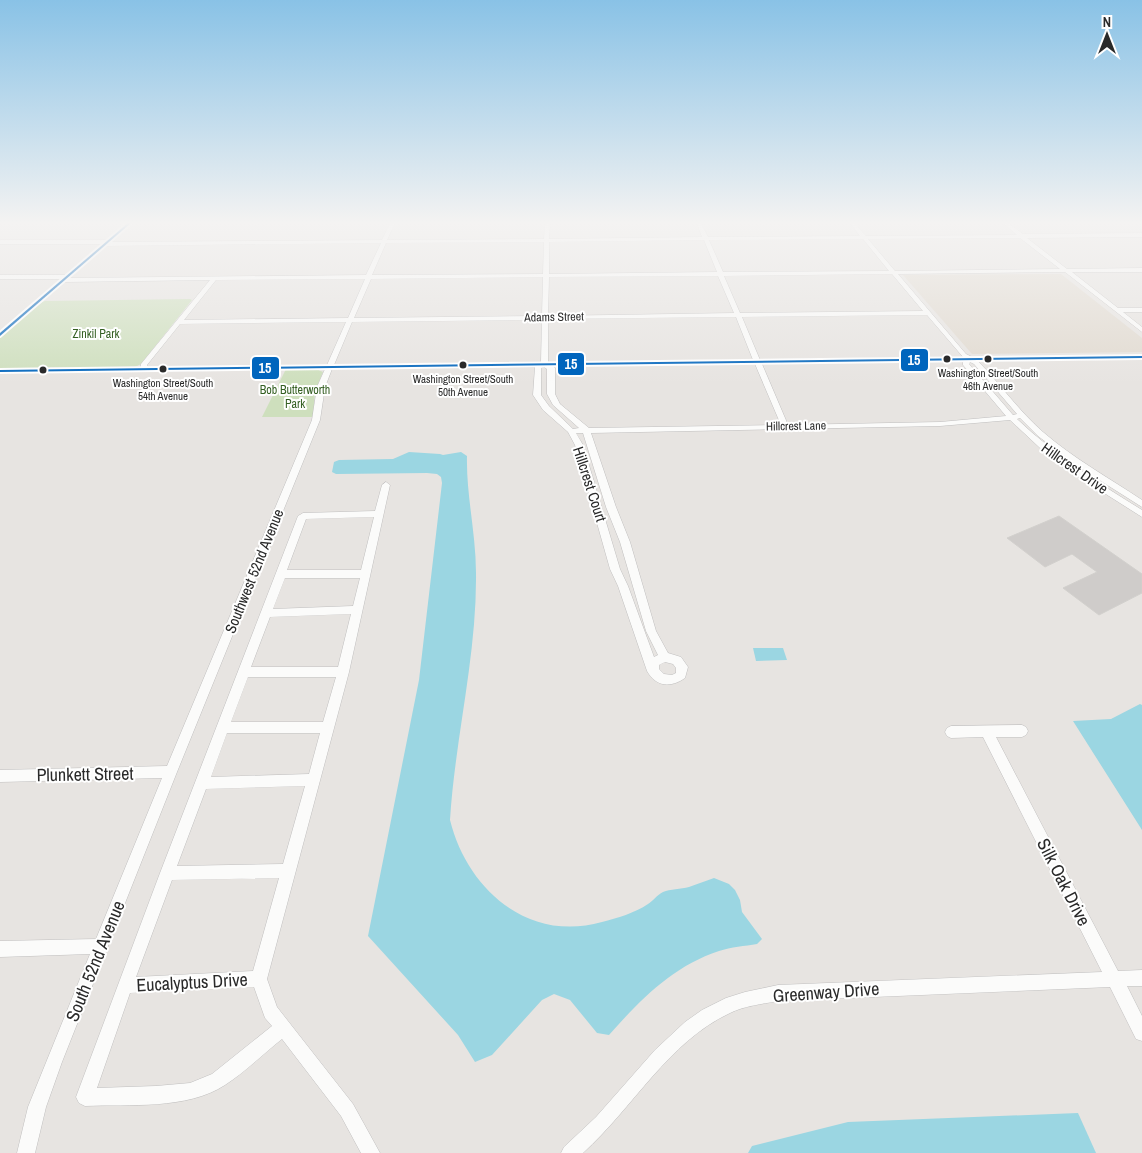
<svg xmlns="http://www.w3.org/2000/svg" width="1142" height="1153" font-family="'Archivo Narrow',sans-serif">
	<style>
		.education { fill: #e1dad0 }
		.green { fill: #cedfbd }
		.water { fill: #9bd6e2 }
		.building { fill: #cfccca; stroke: #d2d0cd }
		.lines { fill: none; stroke-linecap: round; stroke-linejoin: round }
		.minor-casing { stroke: #c0bfbf; stroke-width: 1 }
		.minor { fill: #fbfbfa; fill-rule: evenodd }
		.bus-1-casing { stroke: #fff; stroke-width: 4 }
		.bus-1 { fill: #0065bd; fill-rule: evenodd }
		.bus-dot { fill: #2a2a2a; stroke: #fff; stroke-width: 2 }
		.labels { text-anchor: middle; dominant-baseline: central; stroke-width: 4; stroke-linejoin: round; paint-order: stroke }
		.far-bus-label { font-size: 11px; fill: #2a2a2a; stroke: #fff }
		.far-street-label { font-size: 12px; fill: #2a2a2a; stroke: #fff }
		.far-park-label { font-size: 12px; fill: #345f22; stroke: #fff }
		.street-label { font-size: 15px; fill: #2a2a2a; stroke: #fff }
		.near-street-label { font-size: 18px; fill: #2a2a2a; stroke: #fff }
		.line-badge { stroke: #fff; stroke-width: 2 }
		.badge-label { font-size: 14px; text-anchor: middle; font-weight: bold; fill: #fff }
	</style>
	<rect width="100%" height="100%" fill="#e7e4e1"/>
	<!-- education -->
	<polygon class="education" points="1061,274 1142,338 1142,352 972,354 903,275"/>
	<!-- green -->
	<g class="green">
		<polygon points="190,299 192,300 141,364 135,367 0,368 0,338 39,303 45,301"/>
		<polygon points="286,369 316,369 323,372 315,391 313,417 262,417"/>
	</g>
	<!-- water -->
	<g class="water">
		<path d="M409,452L440,454L443,455L461,452L467,456C466,494 476,534 476,573C477,656 455,738 450,820C467,889 528,943 602,922C617,918 635,913 648,904C653,901 657,895 663,892C670,889 681,889 689,887C697,884 706,881 714,878L729,884L735,890L740,900L742,912L762,939L757,944C745,946 731,947 719,951C673,966 640,1000 609,1035L597,1033L570,1000L554,994L542,1000L492,1055L475,1062L458,1035L368,936L419,680L442,483L441,477L437,474L427,473L336,474L332,472L334,462L339,460L393,459Z"/>
		<polygon points="753,648 783,648 787,660 756,661"/>
		<polygon points="1140,704 1142,705 1142,830 1073,721 1111,719"/>
		<polygon points="1078,1113 1096,1153 748,1153 752,1146 848,1122"/>
	</g>
	<!-- building -->
	<polygon class="building" points="1059,516 1142,574 1142,593 1099,615 1063,588 1097,572 1072,554 1045,567 1007,538"/>
	<g class="lines">
		<!-- minor casing -->
		<g class="minor-casing">
			<g id="minor">
				<path d="M127,223H132L110,242L382,240L390,223H395L387,240L544,239L545,223H550L549,239L702,237L697,223H701L708,237L860,236L850,223H854L866,236L1017,235L1003,223H1008L1023,234L1142,233V237L1027,238L1067,269L1142,268V272H1072L1118,308H1142V312H1123L1142,327V332L1065,272L898,274L966,354L972,357L1142,355V359L978,361C1000,384 1019,411 1043,432C1073,458 1109,478 1142,500V507L1082,469L1038,436L1020,418L1017,419C1055,455 1098,483 1142,510V517L1071,472L1040,448L1010,420L940,426L591,433L616,507L630,542L656,631L668,653L681,657L688,667L685,678C671,688 656,687 647,671L618,586L610,569L575,445L568,432L543,410L533,395L535,367L332,369L325,387L320,420L177,772L62,1062L46,1107L35,1153H17L28,1107L90,954L0,957V941L96,939L162,778L0,782V770L167,766L312,420L317,387L325,369L0,373V369L141,367V364L210,280L65,282L0,337V332L61,279H0V275H65L102,244H0V240H106ZM1020,238L1060,269L895,271L868,239ZM863,239L889,271L723,272L709,240ZM704,240L717,272L549,274V242ZM544,242L543,274L372,275L386,243ZM381,243L366,275L69,278L106,246ZM892,274L923,311L740,313L724,276ZM718,276L734,313L548,316L549,277ZM543,277L542,316L354,318L371,279ZM365,279L348,318L184,320L216,280ZM927,315L963,357L760,360L742,317ZM736,317L753,360L548,362V319ZM542,320L541,362L334,365L352,322ZM346,322L327,365L148,367L147,365L180,324ZM963,361V365L1006,416L940,422L788,425L762,364ZM970,362L974,364L1017,414L1013,415L969,364ZM755,364L781,425L589,428L560,404L555,394V368L553,366ZM544,367L547,369V394L553,405L579,428L573,429L549,406L541,395V368ZM576,433H583L606,507L620,542L646,631L658,655L654,657L628,586L620,569L583,445ZM665,662L673,664L676,668V673L672,675L664,674L659,669V665Z"/>
				<path d="M386,482L390,485L349,672L267,979L277,1007L353,1104L380,1153H361L341,1116L282,1039C263,1054 245,1072 225,1085C187,1110 129,1104 85,1106L79,1103L76,1097L160,873L298,516L303,513L375,511L382,485ZM374,517L361,570H287L306,519ZM285,578H360L353,606L273,609ZM351,614L338,667H251L270,617ZM248,677H336L323,722H231ZM227,733H320L309,774L211,777ZM305,786L283,864L177,866L206,789ZM279,878L253,971L136,977L172,880ZM254,987L265,1018L272,1026L212,1074L190,1083L156,1086L97,1088L130,993Z"/>
				<path d="M1022,725L1026,727L1028,731L1026,735L1022,737H996L1118,971L1142,970V986H1127L1142,1016V1041L1136,1039L1110,987L778,1001C762,1004 744,1006 730,1013C668,1042 633,1108 583,1153H561L564,1147L596,1117L655,1050L685,1022L702,1010L726,998L745,992L778,985L1102,972L983,737L951,738L947,736L945,732L947,728L951,726Z"/>
			</g>
		</g>
		<!-- minor -->
		<use href="#minor" class="minor"/>
		<!-- bus-1 casing -->
		<g class="bus-1-casing">
			<g id="bus-1">
				<polygon points="128,223 131,223 0,336 0,333"/>
				<polygon points="1142,356 1142,358 0,372 0,370"/>
			</g>
		</g>
		<!-- bus-1 -->
		<use href="#bus-1" class="bus-1"/>
	</g>
	<!-- sky -->
	<linearGradient id="sky" x2="0" y2="1"><stop stop-color="#89c2e6"/><stop offset="0.58" stop-color="#f4f3f2"/><stop offset="1" stop-color="#f4f3f2" stop-opacity="0"/></linearGradient>
	<rect width="1142" height="384" fill="url(#sky)"/>
	<!-- markers -->
	<g class="bus-dot">
		<circle cx="947" cy="359" r="4.5"/>
		<circle cx="988" cy="359" r="4.5"/>
		<circle cx="463" cy="365" r="4.5"/>
		<circle cx="163" cy="369" r="4.5"/>
		<circle cx="43" cy="370" r="4.5"/>
	</g>
	<g class="labels">
		<!-- far-bus labels -->
		<g class="far-bus-label">
			<text x="988" y="373">Washington Street/South<tspan x="988" dy="13">46th Avenue</tspan></text>
			<text x="463" y="379">Washington Street/South<tspan x="463" dy="13">50th Avenue</tspan></text>
			<text x="163" y="383">Washington Street/South<tspan x="163" dy="13">54th Avenue</tspan></text>
		</g>
		<!-- far-street labels -->
		<g class="far-street-label">
			<text transform="translate(554 317) rotate(-1)">Adams Street</text>
			<text transform="translate(796 426) rotate(-1)">Hillcrest Lane</text>
		</g>
		<!-- far-park labels -->
		<g class="far-park-label">
			<text x="96" y="334">Zinkil Park</text>
			<text x="295" y="390">Bob Butterworth<tspan x="295" dy="14">Park</tspan></text>
		</g>
		<!-- street labels -->
		<g class="street-label">
			<text transform="translate(1075 468) rotate(35)">Hillcrest Drive</text>
			<text transform="translate(590 484) rotate(72)">Hillcrest Court</text>
			<text transform="translate(254 571) rotate(-68)">Southwest 52nd Avenue</text>
		</g>
		<!-- near-street labels -->
		<g class="near-street-label">
			<text transform="translate(85 774) rotate(-1)">Plunkett Street</text>
			<text transform="translate(1064 882) rotate(63)">Silk Oak Drive</text>
			<text transform="translate(95 961) rotate(-68)">South 52nd Avenue</text>
			<text transform="translate(192 982) rotate(-3)">Eucalyptus Drive</text>
			<text transform="translate(826 992) rotate(-4)">Greenway Drive</text>
		</g>
	</g>
	<g class="line-badge">
		<rect x="900" y="348" width="29" height="24" rx="5" fill="#0065bd"/>
		<rect x="557" y="352" width="28" height="24" rx="5" fill="#0065bd"/>
		<rect x="251" y="356" width="29" height="24" rx="5" fill="#0065bd"/>
	</g>
	<g class="badge-label">
		<text x="914" y="365">15</text>
		<text x="571" y="369">15</text>
		<text x="265" y="373">15</text>
	</g>
	<!-- north arrow -->
	<g transform="translate(1107 35)" stroke="#ffffff" stroke-width="4" paint-order="stroke">
	<path d="M0-4L9 19L0 12L-9 19Z" fill="#2a2a2a"/>
	<text y="-8" font-size="14" font-weight="bold" text-anchor="middle" fill="#2a2a2a">N</text>
	</g>
</svg>
